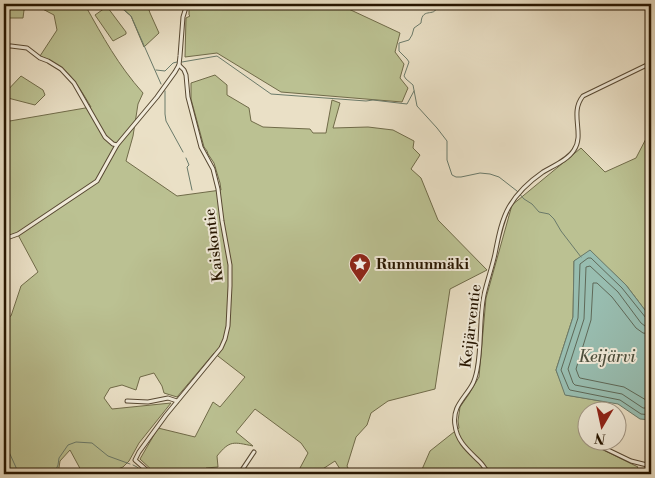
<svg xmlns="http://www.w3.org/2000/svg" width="655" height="478" font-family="'Libre Bodoni',serif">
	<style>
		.green { fill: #bbc192; stroke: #706b49 }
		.water { fill: #98bdb0; stroke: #6a7a6a }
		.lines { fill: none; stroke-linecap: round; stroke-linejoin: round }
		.shore { stroke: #5f6958; stroke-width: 1 }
		.stream { stroke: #6a7a6a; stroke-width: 1 }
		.street-casing { stroke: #574832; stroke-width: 5 }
		.street { stroke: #f1ebda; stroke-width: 3 }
		.labels { text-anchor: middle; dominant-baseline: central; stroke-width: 4; stroke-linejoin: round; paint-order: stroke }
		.street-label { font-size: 15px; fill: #261500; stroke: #f1ebda }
		.poi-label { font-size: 15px; font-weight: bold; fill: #261500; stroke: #f1ebda; text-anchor: start }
		.water-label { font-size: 16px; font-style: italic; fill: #4e503e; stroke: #f1ebda }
	</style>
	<rect width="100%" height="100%" fill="#eae0c6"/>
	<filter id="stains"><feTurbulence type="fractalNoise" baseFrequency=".004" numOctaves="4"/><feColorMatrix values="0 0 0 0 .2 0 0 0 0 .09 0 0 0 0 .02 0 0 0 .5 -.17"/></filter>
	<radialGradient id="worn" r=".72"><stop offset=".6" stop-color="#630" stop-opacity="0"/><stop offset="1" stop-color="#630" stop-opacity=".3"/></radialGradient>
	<!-- green -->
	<g class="green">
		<path d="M4,4H87L85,5C103,37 118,65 143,93L138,104L133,136L126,161L177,196L221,190L220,183L214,163L208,154L207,151L204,147L191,99V83L215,75L227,85V95L249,108L251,121L263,127L310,129L313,133H326L332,100L340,103L333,128L368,127L393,130L414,141L413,148L420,155L411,169L421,178L438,220L487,270L450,289L435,389L388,401L371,413L367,425L356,437L347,466L349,470L347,474H343L335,461L315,474H295L300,468L308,453L301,443L255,409L236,432L253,446C233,442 230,440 217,456L218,467L206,468L201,474H156L140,459L158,428L195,437L213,402L220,407L245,377L214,353L177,397L164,393L162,386L154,373L140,377L136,390L122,385L110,388L104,398L112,409L171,403L139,443L129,461L123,467L106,474H83L70,450L60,461L58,474H4V319L11,316L21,286L38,272L17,233L4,237V122L91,107C76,82 69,68 40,56L57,30L54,15L35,5L24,10L23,18H4Z"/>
		<polygon points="117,4 147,4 150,13 159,33 144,47 131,16"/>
		<polygon points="189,4 338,4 400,33 395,52 404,64 400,78 408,88 402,102 281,92 217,53 185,57 186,18 190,16 189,15"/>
		<polygon points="105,8 108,8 126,32 126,34 113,41 95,15"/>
		<polygon points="21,76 43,90 45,95 35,105 4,97 4,94"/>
		<polygon points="651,129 651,318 626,285 590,251 574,261 573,317 556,370 566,395 607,402 604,410 588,410 588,440 589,441 589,443 638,467 633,474 420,474 430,451 459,428 458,421 460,407 469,394 479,377 486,298 512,205 581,148 605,172 636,158"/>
	</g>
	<!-- water -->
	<polygon class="water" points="590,250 626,285 651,318 651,420 640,419 618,404 565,395 556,370 573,317 574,261"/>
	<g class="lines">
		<!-- shore -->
		<g class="shore">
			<polyline points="651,320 646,318 622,288 591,258 588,258 580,264 578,318 561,370 569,389 570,390 620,400 641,414 651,415"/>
			<polyline points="651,326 645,326 641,323 618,292 590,266 586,267 584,319 568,369 573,383 575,385 622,394 643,408 651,408"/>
			<polyline points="651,334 643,333 636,328 612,297 597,283 593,283 591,320 576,369 579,377 580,378 624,387 646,400 651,401"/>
		</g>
		<!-- stream -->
		<g class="stream">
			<polyline points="117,4 131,16 161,84"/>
			<path d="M437,4C437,20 422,5 421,23L414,28L412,35L409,40L399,43V51L407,59L409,62L404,76L406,79L413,85L417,106L437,128L447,141V160L452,175L456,177H461L480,173L490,174L499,177L517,191L524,199L532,204L539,212L549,214L554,219L561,231L581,257"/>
			<polyline points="182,62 217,56 271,94 366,101 373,100 407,104 414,91"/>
			<polyline points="156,70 165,71 173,63 177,62"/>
			<polyline points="165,91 165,114 166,121 183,152"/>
			<polyline points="186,158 189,165 187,167 192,190"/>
			<polyline points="4,441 19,474"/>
			<polyline points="133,465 137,467 145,474"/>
			<polyline points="54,474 58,465 59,458 68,445 76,442 92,443 108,456 130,464"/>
		</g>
		<!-- street casing -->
		<g class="street-casing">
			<g id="street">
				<polyline points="4,46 11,46 27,48 40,58 48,61 61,69 74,83 105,137 113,144 117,145"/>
				<polyline points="4,239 18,234 97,181 117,145 157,97 175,72 179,65 180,56 183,17 187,4"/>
				<polyline points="127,401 148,402 168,398 177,401"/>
				<polyline points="602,447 631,461 651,466"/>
				<polyline points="151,474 135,460 139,452 166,415 221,348 225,339 228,326 230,286 230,265 222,221 218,189 213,169 201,147 188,97 186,75 184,70 179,65"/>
				<path d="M209,474C221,468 228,474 240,473L254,452"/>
				<path d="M489,474C486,470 483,465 480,462C469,451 457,442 455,425C452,407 464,399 472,385C475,380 476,375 477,370C482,345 479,319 484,295C487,281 492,268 495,254C498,239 501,221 509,207C517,193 530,181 543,172C553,166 568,160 574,150C585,134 569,113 583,96L651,63"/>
			</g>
		</g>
		<!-- street -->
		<use href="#street" class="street"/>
	</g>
	<!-- icons -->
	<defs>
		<g id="sight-pin" transform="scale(1.125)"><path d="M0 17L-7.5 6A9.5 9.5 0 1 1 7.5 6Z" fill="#8f2418" stroke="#f1ebda"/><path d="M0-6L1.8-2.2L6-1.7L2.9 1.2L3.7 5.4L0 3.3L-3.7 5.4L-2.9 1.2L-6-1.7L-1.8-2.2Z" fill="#fff"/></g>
	</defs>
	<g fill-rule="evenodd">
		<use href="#sight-pin" x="360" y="264"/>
	</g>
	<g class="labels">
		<!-- street labels -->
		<g class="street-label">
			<text transform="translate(214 245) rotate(-97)">Kaiskontie</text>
			<text transform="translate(471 326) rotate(-83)">Keijärventie</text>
		</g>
		<!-- poi labels -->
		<g class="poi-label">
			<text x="376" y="264">Runnunmäki</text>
		</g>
		<!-- water labels -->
		<g class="water-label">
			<text x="607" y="357">Keijärvi</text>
		</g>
	</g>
	<!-- margin -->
	<rect width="655" height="478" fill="none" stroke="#eae0c6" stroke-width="20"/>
	<rect x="5" y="5" width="645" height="468" fill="none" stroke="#261500" stroke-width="2.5"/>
	<rect x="10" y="10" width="635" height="458" fill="none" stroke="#261500"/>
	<!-- north arrow -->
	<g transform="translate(602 426) rotate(189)"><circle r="24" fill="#f1ebda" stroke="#a09583"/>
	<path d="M0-4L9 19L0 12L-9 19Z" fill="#8f2418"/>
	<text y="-8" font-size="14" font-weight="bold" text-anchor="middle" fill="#261500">N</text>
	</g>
	<rect width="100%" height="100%" filter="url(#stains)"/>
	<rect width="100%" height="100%" fill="url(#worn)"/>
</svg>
